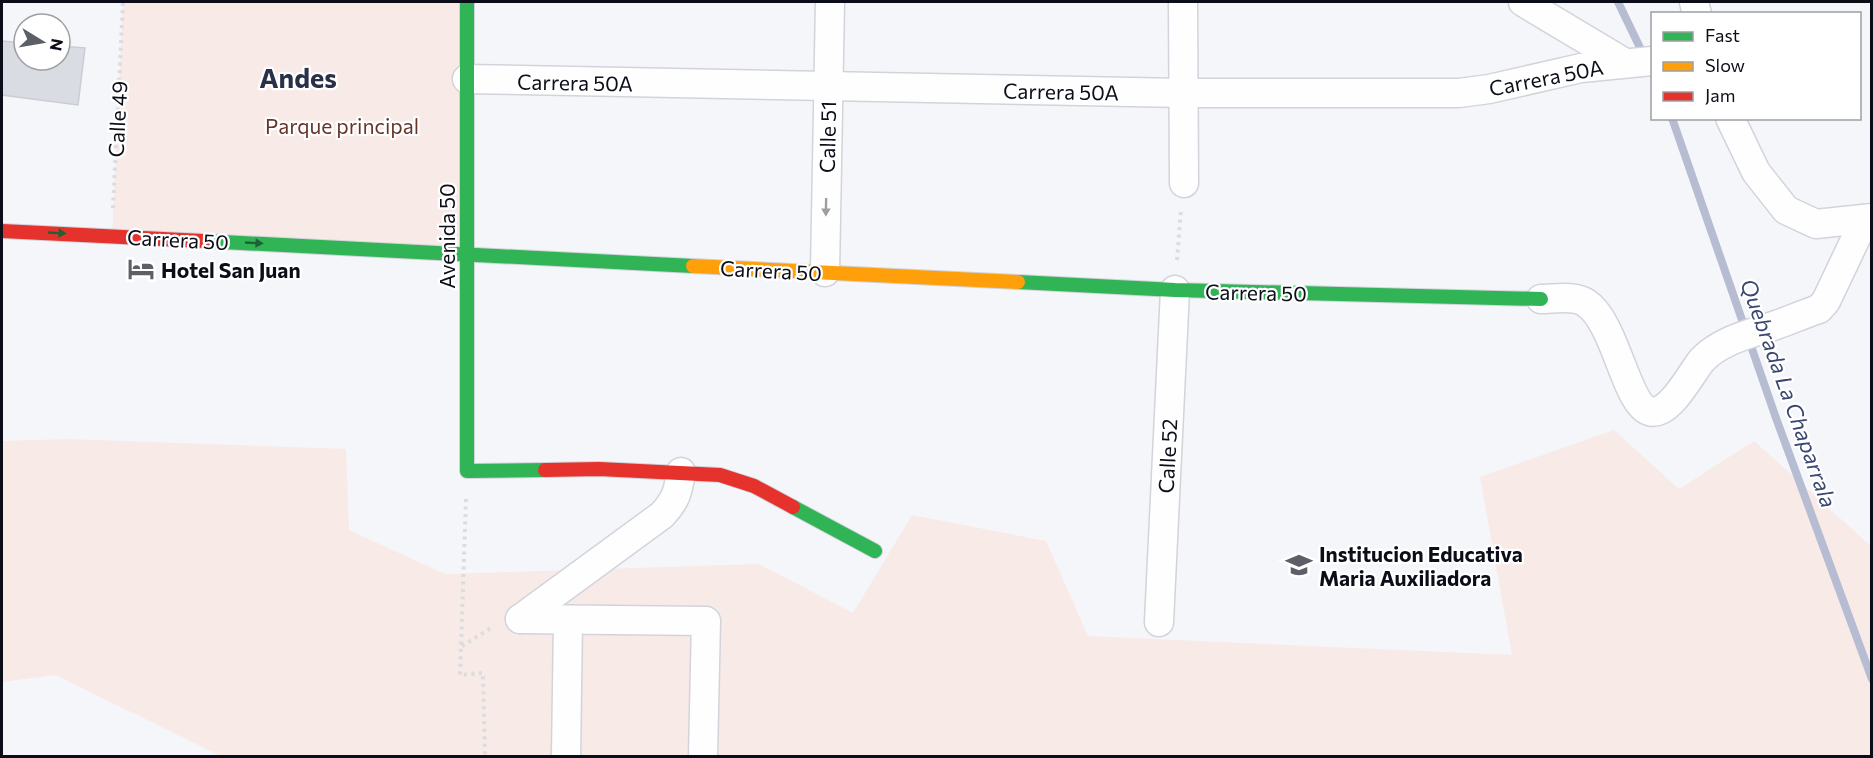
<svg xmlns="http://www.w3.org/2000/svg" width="1873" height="758" font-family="Commissioner,sans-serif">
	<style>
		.green { fill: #f8eae7 }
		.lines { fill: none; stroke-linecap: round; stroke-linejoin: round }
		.stream { stroke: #b6bdd2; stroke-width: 8 }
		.building { fill: #d9dce3; stroke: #cbcdd4; stroke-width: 1.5 }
		.street-casing { stroke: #d2d4db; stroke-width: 31 }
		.fast-casing { stroke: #d2d4db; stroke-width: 16 }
		.slow-casing { stroke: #d2d4db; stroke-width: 16 }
		.jam-casing { stroke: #d2d4db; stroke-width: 16 }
		.path { stroke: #dbdcdd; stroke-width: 4; stroke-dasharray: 3 4.5; stroke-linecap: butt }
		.street { stroke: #fefefe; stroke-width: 28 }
		.fast { stroke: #30b455; stroke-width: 14 }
		.slow { stroke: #ff9f0a; stroke-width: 14 }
		.jam { stroke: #e5322d; stroke-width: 14 }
		.oneway { fill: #9d9ea2 }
		.oneway2 { fill: #1e6136 }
		.labels { text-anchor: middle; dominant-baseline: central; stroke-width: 4.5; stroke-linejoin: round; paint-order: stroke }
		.street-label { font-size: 21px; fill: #0b0e18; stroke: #fff }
		.park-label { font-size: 21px; fill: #653528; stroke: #fff }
		.poi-label { font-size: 21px; font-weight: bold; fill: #0b0e18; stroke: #fff; text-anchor: start }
		.water-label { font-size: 22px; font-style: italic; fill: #3a4771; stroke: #fff }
		.district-label { font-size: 27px; font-weight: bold; fill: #293149; stroke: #fff }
	</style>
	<rect width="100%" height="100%" fill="#f5f6fa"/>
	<!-- green -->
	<g class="green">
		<polygon points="123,2 467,2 467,254 112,236"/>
		<polygon points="1614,430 1679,489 1754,441 1871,546 1871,756 221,756 55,675 2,682 2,441 67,439 346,449 349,530 445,574 759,564 853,613 912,515 1046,541 1088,636 1512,655 1480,477"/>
	</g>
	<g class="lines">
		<!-- stream -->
		<g class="stream">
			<polyline points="1618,2 1645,58"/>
			<polyline points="1672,118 1776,418 1872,679"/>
		</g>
	</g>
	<!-- building -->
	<polygon class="building" points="2,41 24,43 24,60 60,60 60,46 85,48 78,105 2,95"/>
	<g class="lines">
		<!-- street casing -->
		<g class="street-casing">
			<g id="street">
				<polyline points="1183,2 1184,183"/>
				<polyline points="1523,2 1625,63"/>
				<polyline points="1694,2 1697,14"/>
				<polyline points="467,79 1183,93 1459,93 1489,89 1581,68 1652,61"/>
				<polyline points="1730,118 1756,172 1786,210 1816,224 1872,218"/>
				<polyline points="825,272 830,2"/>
				<path d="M1541,299C1554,299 1575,295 1586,303C1615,321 1626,404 1649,411C1669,418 1691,373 1702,360C1721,340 1750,334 1776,325C1790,320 1804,314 1819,309L1826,301L1865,219"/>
				<polyline points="520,619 706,621 703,756"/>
				<path d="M520,619L662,515C676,500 678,492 681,472"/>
				<polyline points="1159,622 1175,290"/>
				<polyline points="566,756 568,620"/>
			</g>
		</g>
		<!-- fast casing -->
		<g class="fast-casing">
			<g id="fast">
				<polyline points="467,2 467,471 545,470"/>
				<polyline points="203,241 693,266"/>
				<polyline points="1018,282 1175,290 1541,299"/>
				<polyline points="793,507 875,551"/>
			</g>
		</g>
		<!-- slow casing -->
		<g class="slow-casing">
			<polyline id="slow" points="693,266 1018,282"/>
		</g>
		<!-- jam casing -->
		<g class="jam-casing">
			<g id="jam">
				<polyline points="2,231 203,241"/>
				<polyline points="545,470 599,469 720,475 754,486 793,507"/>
			</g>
		</g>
		<!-- path -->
		<g class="path">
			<polyline points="113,208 123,2"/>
			<polyline points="1177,260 1181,210"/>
			<polyline points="466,499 460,675 483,673 485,756"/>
			<polyline points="462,646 494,626"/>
		</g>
		<!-- street -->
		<use href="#street" class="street"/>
		<!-- fast -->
		<use href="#fast" class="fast"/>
		<!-- slow -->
		<use href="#slow" class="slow"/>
		<!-- jam -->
		<use href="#jam" class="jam"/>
	</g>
	<!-- one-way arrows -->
	<defs><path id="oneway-solid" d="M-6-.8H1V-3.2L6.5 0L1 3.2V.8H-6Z" transform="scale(1.5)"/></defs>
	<use class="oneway" href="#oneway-solid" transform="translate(826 207) rotate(91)"/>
	<g class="oneway2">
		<use href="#oneway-solid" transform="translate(57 233) rotate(3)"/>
		<use href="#oneway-solid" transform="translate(254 243) rotate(3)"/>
	</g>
	<!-- icons -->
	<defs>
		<g id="hotel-bare" transform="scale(2.07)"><path d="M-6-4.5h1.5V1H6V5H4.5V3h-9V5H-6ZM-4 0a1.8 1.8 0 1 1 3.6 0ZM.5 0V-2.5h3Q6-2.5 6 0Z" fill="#5d5f67" stroke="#fff" stroke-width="2.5" paint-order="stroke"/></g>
		<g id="school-bare" transform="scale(2.07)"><path d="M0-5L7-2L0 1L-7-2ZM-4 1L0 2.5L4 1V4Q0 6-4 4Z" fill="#5d5f67" stroke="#fff" stroke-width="2.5" paint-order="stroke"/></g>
	</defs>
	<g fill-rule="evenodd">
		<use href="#hotel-bare" x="141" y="269"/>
		<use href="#school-bare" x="1299" y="565"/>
	</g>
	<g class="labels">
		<!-- street labels -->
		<g class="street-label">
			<text transform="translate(1546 77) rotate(-11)">Carrera 50A</text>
			<text transform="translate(575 82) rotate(1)">Carrera 50A</text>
			<text transform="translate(1061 91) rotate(1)">Carrera 50A</text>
			<text transform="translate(117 119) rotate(-87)">Calle 49</text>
			<text transform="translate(827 137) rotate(-89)">Calle 51</text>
			<text transform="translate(446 236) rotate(-90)">Avenida 50</text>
			<text transform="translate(178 239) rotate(3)">Carrera 50</text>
			<text transform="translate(771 270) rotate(3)">Carrera 50</text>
			<text transform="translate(1256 292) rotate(1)">Carrera 50</text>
			<text transform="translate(1167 456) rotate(-87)">Calle 52</text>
		</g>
		<!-- park labels -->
		<g class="park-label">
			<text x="342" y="125">Parque principal</text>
		</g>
		<!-- poi labels -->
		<g class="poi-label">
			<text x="161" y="269">Hotel San Juan</text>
			<text x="1319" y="553">Institucion Educativa<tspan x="1319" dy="24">Maria Auxiliadora</tspan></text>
		</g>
		<!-- water labels -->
		<g class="water-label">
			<text transform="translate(1789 393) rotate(70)">Quebrada La Chaparrala</text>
		</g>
		<!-- district labels -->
		<g class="district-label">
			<text x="298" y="77">Andes</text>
		</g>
	</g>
	<!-- border -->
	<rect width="1873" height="758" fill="none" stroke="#0b0e18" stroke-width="6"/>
	<!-- legend -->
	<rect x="1651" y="12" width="210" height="108" fill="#ffffff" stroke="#9d9fa3" stroke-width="1.5"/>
	<rect x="1663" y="32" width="30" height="9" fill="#30b455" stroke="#9d9fa3" stroke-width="1.5"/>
	<text x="1705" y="42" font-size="18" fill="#0b0e18">Fast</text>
	<rect x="1663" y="62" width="30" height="9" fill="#ff9f0a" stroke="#9d9fa3" stroke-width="1.5"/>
	<text x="1705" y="72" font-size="18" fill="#0b0e18">Slow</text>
	<rect x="1663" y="92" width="30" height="9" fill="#e5322d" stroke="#9d9fa3" stroke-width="1.5"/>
	<text x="1705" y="102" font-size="18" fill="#0b0e18">Jam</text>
	<!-- north arrow -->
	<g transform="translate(42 42) rotate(101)"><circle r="28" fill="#ffffff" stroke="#9d9fa3" stroke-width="1.5"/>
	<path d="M0-4.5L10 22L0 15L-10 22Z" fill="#5d5f67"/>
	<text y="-9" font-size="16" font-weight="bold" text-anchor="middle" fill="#0b0e18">N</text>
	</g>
</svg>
